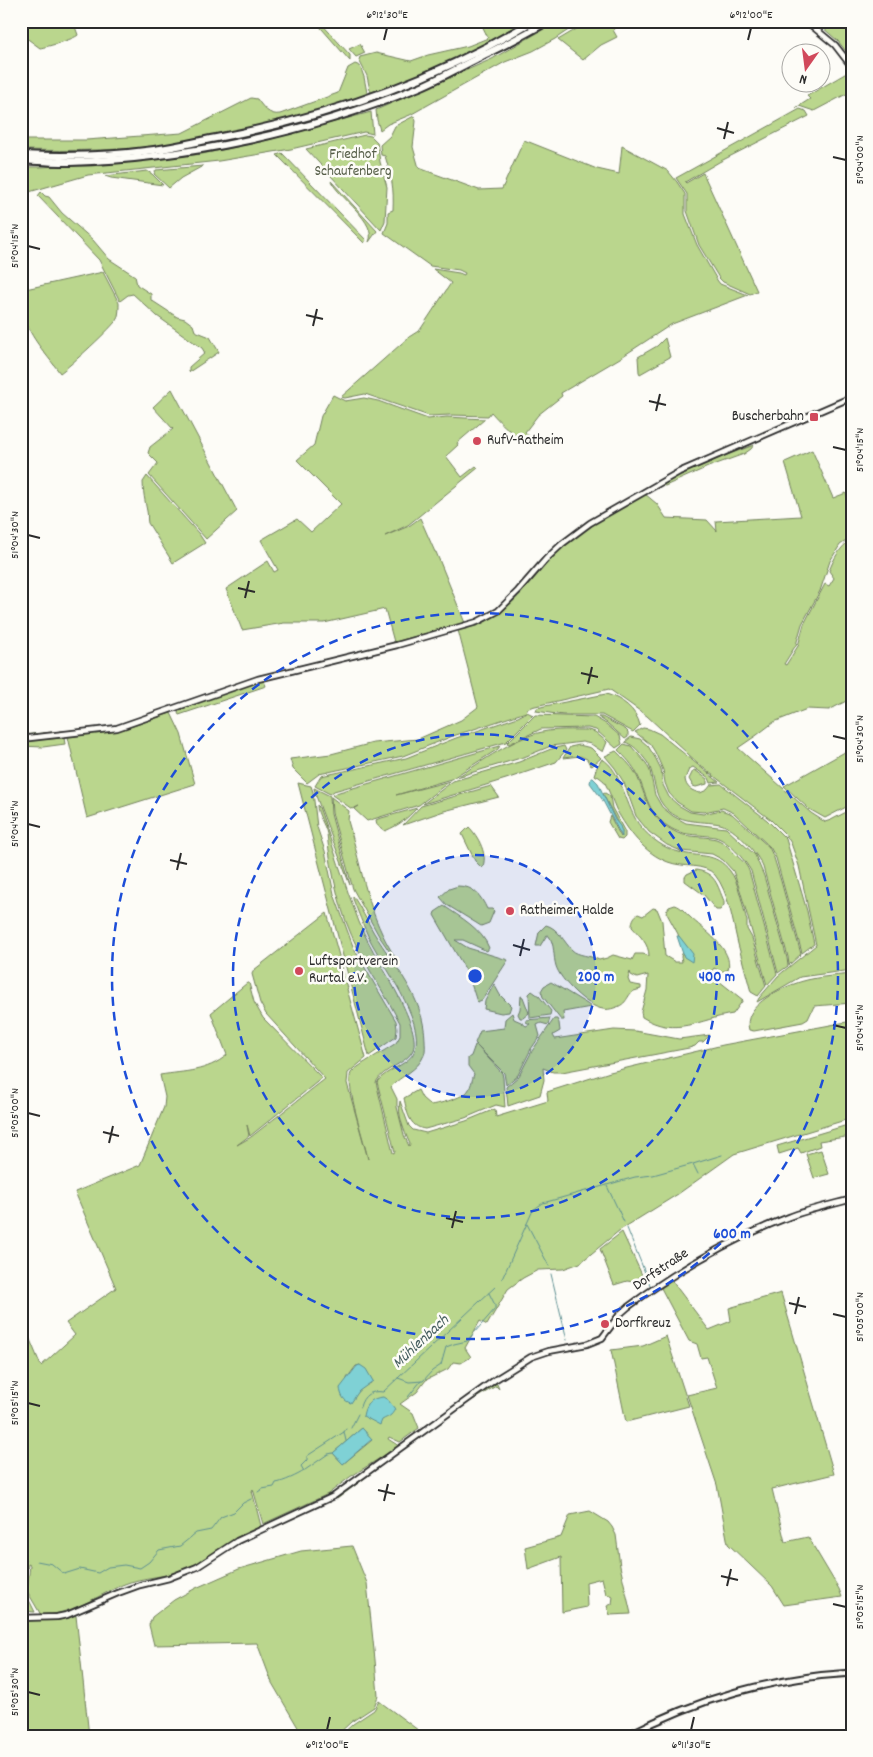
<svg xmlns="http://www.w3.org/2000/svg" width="873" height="1757" font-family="Dekko,sans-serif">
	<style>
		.green { fill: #bad68d; stroke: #72805c; fill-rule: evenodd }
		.water { fill: #7fd1d5; stroke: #5d8f91 }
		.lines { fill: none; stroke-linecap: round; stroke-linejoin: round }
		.stream { stroke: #5d8f91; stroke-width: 1 }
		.secondary-casing { stroke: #2b2b2b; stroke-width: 8 }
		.primary-casing { stroke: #2b2b2b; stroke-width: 9 }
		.highway-casing { stroke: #2b2b2b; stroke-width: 10 }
		.secondary { stroke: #fdfcf7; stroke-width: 4.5 }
		.primary { stroke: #fdfcf7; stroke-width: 5 }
		.highway { stroke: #fdfcf7; stroke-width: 6 }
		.ticks { fill: none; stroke: #2b2b2b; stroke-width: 2 }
		.ring { fill: none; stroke: #1d4ed8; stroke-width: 2.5; stroke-dasharray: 9 6 }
		.poi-dot { fill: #d1495b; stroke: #fdfcf7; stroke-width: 2 }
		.labels { text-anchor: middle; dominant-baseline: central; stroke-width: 5; stroke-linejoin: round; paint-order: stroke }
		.park-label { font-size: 15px; fill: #565e48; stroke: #fdfcf7 }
		.poi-label { font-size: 15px; fill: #2b2b2b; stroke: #fdfcf7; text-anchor: start }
		.street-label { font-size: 15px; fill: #2b2b2b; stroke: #fdfcf7 }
		.water-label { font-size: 16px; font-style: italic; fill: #445d5e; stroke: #fdfcf7 }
		.centre { fill: #1d4ed8; stroke: #fdfcf7; stroke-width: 2.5 }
		.ring-label { font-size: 15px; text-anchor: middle; font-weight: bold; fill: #1d4ed8; stroke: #fdfcf7; stroke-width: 5; stroke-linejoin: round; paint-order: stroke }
		.neatline { fill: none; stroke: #2b2b2b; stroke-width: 2 }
		.ticks-label { font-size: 12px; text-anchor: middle; fill: #2b2b2b }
	</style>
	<rect width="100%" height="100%" fill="#fdfcf7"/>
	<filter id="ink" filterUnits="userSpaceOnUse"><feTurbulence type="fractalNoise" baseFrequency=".02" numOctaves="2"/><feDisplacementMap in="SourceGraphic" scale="10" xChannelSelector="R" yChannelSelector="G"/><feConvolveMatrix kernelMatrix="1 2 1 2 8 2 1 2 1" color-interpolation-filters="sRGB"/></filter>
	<g filter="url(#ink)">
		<!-- green -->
		<g class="green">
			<path d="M21,21H73L78,35C74,39 47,47 40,48L21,34Z"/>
			<polygon points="315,21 319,21 350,55 350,61"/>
			<path d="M480,21H531C480,49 427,77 371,95L367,76L359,60L360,57L376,53L411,61L428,55L468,46L488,38Z"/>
			<polygon points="558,21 582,21 555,39 533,51 505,62 410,115 388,124 380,130 377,120 376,110 492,59"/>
			<polygon points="590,21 626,21 613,30 617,37 601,45 583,60 558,40"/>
			<polygon points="815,21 841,21 852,35 852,59 838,41"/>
			<polygon points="360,44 365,53 356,57 349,49"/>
			<path d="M355,64L360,66L364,77L368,98C306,117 244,133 180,143C127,151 74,151 21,150V140H86L182,133L251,98L257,99C263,107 269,116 280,114L338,93L348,68Z"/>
			<polygon points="850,71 852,74 852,91 814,111 799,106 796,108 810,99 807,96"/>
			<polygon points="800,109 806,111 809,116 719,162 685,182 686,183 703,173 757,291 750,294 723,282 719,278 699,245 687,211 687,194 676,178"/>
			<polygon points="371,112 373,134 364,132 291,149 219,161 88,175 29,192 21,196 21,184 26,182 27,173 21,171 21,167 40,167 124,163 202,154 264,141"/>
			<path d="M414,116L416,121L413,147L419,168L479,190L502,189L524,140L597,169L619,174L622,146L668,171L677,182L685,194V214L697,245L717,280L720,284L748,295L672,324L620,358L561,393L562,396L538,415L525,432L533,441C519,443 500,422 491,412L488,416L450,415L429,416L365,394L345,398L341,397L409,337L420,330L451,283L433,269L459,273L464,275L465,273L459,270L430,266L384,233L388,223V212L393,210C394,187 392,179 385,156L381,155L380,145L390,136L395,126Z"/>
			<polygon points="365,135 371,136 377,142 380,162 387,187 385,221 381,230 306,149"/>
			<polygon points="282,153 366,240 364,243 277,155"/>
			<polygon points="203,166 181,178 169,188 154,174 156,170"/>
			<polygon points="147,171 152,174 163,185 111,178 105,176"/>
			<path d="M331,181L377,231L369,242C378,222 339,198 331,181Z"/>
			<polygon points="41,192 45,196 49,197 62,213 93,240 109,259 135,276 137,285 151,294 151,300 177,317 185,319 193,325 195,331 210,337 219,352 189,372 189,367 205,353 202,348 157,316 133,294 128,295 120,301 99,260 38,196"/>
			<path d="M103,272L119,303C119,308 119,314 117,319C114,326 69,367 60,373C38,343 21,330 21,290Z"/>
			<polygon points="665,338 670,357 640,374 639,372 638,357 657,346"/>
			<polygon points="172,389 237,511 206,539 149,475 158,463 148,453 150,447 173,429 153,407"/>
			<polygon points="333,395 345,401 364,398 378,401 428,419 447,417 485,419 457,443 458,445 446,456 462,477 476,466 478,468 408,525 385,536 409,526 420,518 435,552 436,552 465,623 394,642 385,609 324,623 284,623 242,630 226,589 268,561 274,572 278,570 261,540 297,519 311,532 341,504 297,460 314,445 321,416"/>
			<path d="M754,445L751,449L744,454L708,467L665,486L660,485C689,468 722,457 754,445Z"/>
			<path d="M812,450L833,498L846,493L852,514V537L840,545L830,561L820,591L802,624L796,645L784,664L786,665L798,646L804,624L825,584L829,586L834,578L829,571C834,558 840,547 852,539V698L829,710L807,709L774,722L757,735L738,748L811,813L825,822L831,820L852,809V970L800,977L757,1002L759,998L778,976L816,945L799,866L791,843L785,834L771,820L701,766L647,716L609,689L531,707L527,709L526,712L453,736L403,756L319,774L307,783L293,769L290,759L331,754L373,743L418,739L461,720L478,707L458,630C508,625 533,573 567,543C590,524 619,509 645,494L657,504L666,518L707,520L717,531L716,521L801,516L785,462Z"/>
			<path d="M147,476L199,534L205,543L173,563L148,523C147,519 148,515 147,511C145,501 143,492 143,482Z"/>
			<polygon points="262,680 264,681 266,686 179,715 178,713 181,708"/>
			<path d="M606,694C621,698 636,709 640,725L633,732L602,715H563L536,711L537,708L545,706Z"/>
			<polygon points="527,712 533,715 506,742 334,791 330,794 315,786 321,776 406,758 456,738 518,717"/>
			<polygon points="171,713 181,734 195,784 87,818 68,737 124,729"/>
			<polygon points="535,715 594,717 606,724 620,736 622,744 616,748 596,730 588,728 541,729 509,744 507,743"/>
			<polygon points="598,717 602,717 625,729 628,732 628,737 625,739 607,723"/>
			<polygon points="105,727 21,737 21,735"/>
			<path d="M643,728L649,729L660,734L719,782L711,783L709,778L693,767L689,769L685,779C686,788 692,791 700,793L707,790L711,785L721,784L767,820L786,839L807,911L814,944L802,953L776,858L770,847L734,813L723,808L704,812L691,811L677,802L669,793L665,783L663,770L655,752L650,744L635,732Z"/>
			<path d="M588,730L595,732L607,742L603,752L591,744L582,742L551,746L524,757L457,777C482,762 513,738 542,732C556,729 573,730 588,730Z"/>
			<path d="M631,737L640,739L648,746L656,759L661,769L663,785L669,797L678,805L690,812L703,814L721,810L732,814L769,847L774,858L781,881L801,954L789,965L788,957L763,867C757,853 736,828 720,824C699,820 679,825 663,805C654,793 655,779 649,765C647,761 643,757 640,753C635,747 632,745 625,742Z"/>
			<polygon points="64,738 65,744 43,747 21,746 21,741"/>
			<path d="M624,744L631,746L646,763L650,771L655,795L662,807L673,816L686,823L726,828L755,855L764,876L787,958L788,966L778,973L751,871C745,860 728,840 715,837C694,833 680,838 661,821C647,809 645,790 637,774C633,765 625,757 618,750Z"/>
			<polygon points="579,745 591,748 601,758 592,766 590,765 587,759 580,756 563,758 570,747"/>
			<polygon points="500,746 498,749 451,779 396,795 450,781 419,805 367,821 354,809 359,806 352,809 332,795 339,792"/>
			<polygon points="564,746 566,750 556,762 506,779 423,804 453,781 519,762 551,749"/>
			<polygon points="852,748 852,804 825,818 809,809 784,786"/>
			<path d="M616,751C623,758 631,765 636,774C647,797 647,816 672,830C686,839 701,835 716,839C725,842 731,850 737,856C743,861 748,866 750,874L777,974L767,985L740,890L733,871L723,860L712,854L681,851L667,845L649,832L636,816L624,783L615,768L605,756Z"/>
			<path d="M602,759C622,769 626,810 641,827C650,838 665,849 679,852C698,858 715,851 730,871C739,882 743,907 747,921V929L752,938L766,986L758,996L751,992C747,976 742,960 738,944C733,924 729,892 715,875C705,863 683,868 668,862C644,853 628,831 616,809C612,800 609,790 604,781L599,777L594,775L596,769Z"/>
			<polygon points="695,770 707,779 707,784 696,787 693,786 689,779 693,771"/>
			<polygon points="298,783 311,786 313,792 317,827 325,851 334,894 354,949 396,1021 397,1029 396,1037 369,1056"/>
			<polygon points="491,786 499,797 444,811 403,825 421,806"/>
			<polygon points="314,788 330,796 331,814 350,885 316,796"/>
			<polygon points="605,793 610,796 612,808 625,832 625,837 622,840 618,839 608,822 610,816 621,837 622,832 603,794"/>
			<path d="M331,797L349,811L348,821C363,871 367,915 397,960L396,961L379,936L353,889L332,813Z"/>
			<path d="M317,805L319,807C333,845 344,884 359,922C370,949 387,973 400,999C406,1012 418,1036 413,1050C407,1064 383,1068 376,1082L393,1153L395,1152L377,1082C386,1069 410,1065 415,1050C425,1020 382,964 369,938C363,925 358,912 353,899V896C361,908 367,921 374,933C395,967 424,998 425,1040C425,1045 426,1050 424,1055C418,1071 401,1075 391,1087L397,1099V1107L404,1135L409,1146L410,1144C404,1131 397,1114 400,1101L409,1126L413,1130L426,1133L466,1121L495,1109L496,1117L548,1101L547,1092L610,1072L723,1045L852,1021V1118L734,1154L678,1194L620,1230L580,1263L563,1269L538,1270L523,1278L508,1289L487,1325L480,1321L465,1348L471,1357L461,1363L453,1362L448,1369L426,1380L417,1392L400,1404L413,1413L419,1428L400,1442L389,1437L388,1439L399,1446L350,1477L328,1494L263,1524L253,1489L252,1491L261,1526C236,1538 214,1557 189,1568C167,1578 143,1576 122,1585C98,1596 67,1616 41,1615L27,1591L30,1565L28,1564L24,1590L35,1612L21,1611V1318L41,1366L75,1335L66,1323L116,1288L75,1192L140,1165L164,1107L165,1097L160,1075C185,1071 207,1072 227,1055L211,1013L247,983H249L254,1002L263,1018L322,1078L250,1136L247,1125L249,1136L237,1145L251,1137L325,1079L266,1014L260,1003L252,974L254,970L327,913L348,988L347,989L366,1058L348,1073L347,1083L368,1159C365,1143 345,1084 351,1073C356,1066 388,1049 396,1043L400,1036V1023C387,997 371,974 358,949C340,914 331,873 327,834C325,824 317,815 317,805ZM360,1365L371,1383C361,1387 356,1394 351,1402L347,1378L356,1366ZM362,1428L372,1440L343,1464L333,1453Z"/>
			<path d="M417,808C405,820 401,824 385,831L377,825L376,820L378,819Z"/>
			<path d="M469,827C478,836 489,856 482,868L475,861L462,834Z"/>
			<path d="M696,870C716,873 717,885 724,901V905L720,910H716L704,895L685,881V877L687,874Z"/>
			<path d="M458,886C474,886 481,896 487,909H492L494,911L489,923L481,926L447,905L440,897L449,889Z"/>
			<path d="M675,905C682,907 684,912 690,917C702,929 734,949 728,970L721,972L714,968L711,972V978L714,981H719L743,1000L733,1014C699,1019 676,1038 642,1017L641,1012L647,990L648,975L637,978L631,975L630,972L628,979L630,984L641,986V989C639,990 636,990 634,991C626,995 629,1004 614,1008C611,1009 606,1010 603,1009C587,1007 560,980 556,966C553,956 555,945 549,936L547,935L540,946H536L539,932L546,925C558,928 564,942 572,950C578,956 590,955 599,960L607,958L613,955L632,960L635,954H643L649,956C649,944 640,936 632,927C632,922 633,917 638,914L643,916L653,908L657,909L662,921L665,956L675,962H682L681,956L683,952L678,934L666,912L669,907Z"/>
			<path d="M444,906C460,917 482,929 489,948L487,951L463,940H455L468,948L508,960L482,1000L477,1002L468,974L434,915L435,912Z"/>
			<path d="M852,974V1003L814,1006L808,1019L803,1022L754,1031L749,1030C742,1007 777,990 794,984C812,977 833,976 852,974Z"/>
			<polygon points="551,982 587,1004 591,1007 563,1012 564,1020 561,1020 543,997 541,991 544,986"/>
			<polygon points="494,984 500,995 511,1006 509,1012 501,1013 484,1009 485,1001"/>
			<polygon points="532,991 539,996 551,1011 550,1015 530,1018 529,994"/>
			<polygon points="521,996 523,997 529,1013 523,1018 520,1018 518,1014 520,1009"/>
			<path d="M512,1013L514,1019L521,1022L526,1026L530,1024L526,1022V1020L550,1018L548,1025L541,1023L537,1025L540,1036L531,1049L518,1075L506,1085L504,1073L477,1046L502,1073L503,1078L505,1107L496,1105L465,1118L425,1129C409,1127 407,1112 404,1098L418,1090L422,1098L430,1105C439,1104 458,1099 466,1093C471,1089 472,1079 474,1074L468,1066V1058L471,1056L475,1045H477L475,1043L480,1031L504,1028L505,1019Z"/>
			<polygon points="554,1019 557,1019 559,1023 560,1031 553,1035 555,1039 614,1030 635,1031 679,1039 710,1035 703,1042 699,1042 695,1046 689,1048 562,1072 553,1072 543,1068 544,1080 540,1095 508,1106 506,1087 519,1076 532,1051"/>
			<polygon points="851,1124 852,1136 819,1141 820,1146 801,1153 798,1148 779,1154 777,1146"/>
			<polygon points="821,1150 829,1174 814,1178 806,1154"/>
			<polygon points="622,1232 642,1275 634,1282 627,1281 614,1285 600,1249"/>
			<polygon points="672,1281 709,1330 731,1321 729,1308 781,1293 834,1474 772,1489 785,1542 808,1537 839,1589 842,1597 784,1605 772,1586 728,1544 717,1485 687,1395 717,1388 707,1357 701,1358 697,1344 689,1341 661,1288"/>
			<polygon points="666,1336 689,1406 626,1422 611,1350 643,1346"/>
			<polygon points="495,1383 497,1384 499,1389 496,1386 454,1411 337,1499 339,1494 455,1408"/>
			<polygon points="590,1511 608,1522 612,1527 616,1535 620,1566 631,1614 610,1615 607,1606 612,1604 613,1596 606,1594 602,1578 586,1582 587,1607 562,1612 561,1557 528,1569 525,1547 561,1537 570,1515"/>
			<polygon points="352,1546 367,1583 375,1660 378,1696 374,1707 351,1722 336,1736 303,1736 272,1683 257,1643 154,1645 149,1625 152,1617 174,1600 196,1588 239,1569 301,1551"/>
			<polygon points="73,1615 76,1616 89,1736 21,1736 21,1620 60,1620"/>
			<polygon points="379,1701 426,1736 340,1736 353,1724 374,1710"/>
		</g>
		<!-- water -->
		<g class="water">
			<polygon points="591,778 593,778 598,783 615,820 620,826 622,832 622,837 602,799 590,783"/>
			<polygon points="677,936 679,936 693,954 692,962 684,957"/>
			<path d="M360,1365L366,1369L373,1381L359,1391L351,1403C343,1401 341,1395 340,1388L357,1366Z"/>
			<path d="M383,1397L388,1400L395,1409C391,1417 389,1416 382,1420L380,1425L363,1416C365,1404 371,1398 383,1397Z"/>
			<polygon points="362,1428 372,1439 343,1464 333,1453"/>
		</g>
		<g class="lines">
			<!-- stream -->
			<g class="stream">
				<polyline points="693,1164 722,1155"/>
				<polyline points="607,1186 624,1222"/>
				<polyline points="527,1224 549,1266"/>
				<polyline points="627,1228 650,1285"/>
				<polyline points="551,1274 567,1340"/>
				<polyline points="502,1279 533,1210 543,1203 635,1177 653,1175 693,1164 698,1174"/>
				<polyline points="398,1378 409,1382 423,1381 432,1371 441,1365 446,1347 454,1344 467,1341 495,1309 495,1305 489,1293"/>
				<polyline points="408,1397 421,1381"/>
				<path d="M360,1407C363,1395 371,1390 383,1392L495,1287"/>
				<polyline points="351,1428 358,1414"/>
				<polyline points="344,1432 346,1441"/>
				<polyline points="305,1470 328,1454 333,1453"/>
				<path d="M258,1492L262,1489L274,1487L276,1483C283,1482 298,1475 304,1471L301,1466L307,1460V1456L344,1432L346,1429"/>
				<polyline points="21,1561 26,1561"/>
				<polyline points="37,1561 52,1564 64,1574 80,1569 98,1573 108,1567 124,1565 140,1568 149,1562 159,1550 180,1546 196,1533 211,1530 221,1517 234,1512 243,1503 251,1499"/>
			</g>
			<!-- secondary casing -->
			<g class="secondary-casing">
				<g id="secondary">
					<polyline points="806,21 835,45 852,67"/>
					<polyline points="21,739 117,728 258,679 397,645 477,622 498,611 518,591 546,559 562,544 590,523 679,472 852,397"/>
					<path d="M21,1618L57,1617L67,1615L118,1593L140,1585L169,1578L197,1567L237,1541L334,1496L496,1379L531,1357L549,1351L587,1344L602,1338L620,1314L628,1307C677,1270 731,1239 789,1217C809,1209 831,1205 852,1199"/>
				</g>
			</g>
			<!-- primary casing -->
			<g class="primary-casing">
				<path id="primary" d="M626,1736C699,1698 770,1678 852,1673"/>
			</g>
			<!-- highway casing -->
			<g class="highway-casing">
				<g id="highway">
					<path d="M21,155C66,157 110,156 154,150C177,147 199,141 221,137C331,116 437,79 533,21"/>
					<path d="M21,160C38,161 54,162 70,162C186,159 310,132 417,88C437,80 458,68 478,58C502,46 525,35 548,21"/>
				</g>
			</g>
			<!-- secondary -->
			<use href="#secondary" class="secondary"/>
			<!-- primary -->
			<use href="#primary" class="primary"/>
			<!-- highway -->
			<use href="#highway" class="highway"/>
		</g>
	</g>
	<!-- ticks -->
	<path class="ticks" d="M384,40L387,28M748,40L751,28M717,128L734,133M724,139L728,122M833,157L846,160M28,246L40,249M306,315L323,319M313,326L317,309M649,401L666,405M656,411L660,394M833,447L846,450M28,535L40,538M238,588L255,592M245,598L249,581M581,673L598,677M588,684L592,667M833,736L846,739M28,824L40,827M170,860L187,864M177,870L181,853M513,945L530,950M520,956L524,939M833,1025L846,1028M28,1113L40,1116M103,1132L119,1136M109,1143L113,1126M446,1218L463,1222M452,1228L456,1211M789,1303L806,1307M795,1314L799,1297M833,1314L846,1317M28,1403L40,1406M378,1490L395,1494M384,1501L388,1484M721,1576L738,1580M727,1586L731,1569M833,1604L846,1607M28,1692L40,1695M327,1730L330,1717M691,1730L694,1717"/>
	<!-- distance rings -->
	<circle cx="475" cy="976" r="121" fill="#1d4ed8" fill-opacity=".12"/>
	<g class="ring">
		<circle cx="475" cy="976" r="121"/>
		<circle cx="475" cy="976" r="242"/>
		<circle cx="475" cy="976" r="363"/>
	</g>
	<!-- markers -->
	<g class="poi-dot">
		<rect x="809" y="412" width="10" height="10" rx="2.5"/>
		<circle cx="477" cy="441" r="5"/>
		<circle cx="510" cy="911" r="5"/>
		<circle cx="299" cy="971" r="5"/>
		<circle cx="605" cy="1324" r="5"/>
	</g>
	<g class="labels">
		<!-- park labels -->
		<g class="park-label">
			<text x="353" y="155">Friedhof<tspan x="353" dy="17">Schaufenberg</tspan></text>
		</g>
		<!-- poi labels -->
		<g class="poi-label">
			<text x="804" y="417" text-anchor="end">Buscherbahn</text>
			<text x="487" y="441">RufV-Ratheim</text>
			<text x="520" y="911">Ratheimer Halde</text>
			<text x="309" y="962">Luftsportverein<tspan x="309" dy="17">Rurtal e.V.</tspan></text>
			<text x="615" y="1324">Dorfkreuz</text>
		</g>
		<!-- street labels -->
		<g class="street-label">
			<text transform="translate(661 1270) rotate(-34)">Dorfstraße</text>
		</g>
		<!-- water labels -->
		<g class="water-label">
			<text transform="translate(421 1342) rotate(-43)">Mühlenbach</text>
		</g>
	</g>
	<circle cx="475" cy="976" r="8" class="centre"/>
	<g class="ring-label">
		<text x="596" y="981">200 m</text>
		<text x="717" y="981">400 m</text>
		<text x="732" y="1238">600 m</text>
	</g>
	<!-- margin -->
	<rect width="873" height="1757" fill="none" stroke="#fdfcf7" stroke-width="55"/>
	<!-- north arrow -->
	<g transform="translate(806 68) rotate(194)"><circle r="24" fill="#fdfcf7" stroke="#a9a8a5"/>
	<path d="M0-4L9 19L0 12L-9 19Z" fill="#d1495b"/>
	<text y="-8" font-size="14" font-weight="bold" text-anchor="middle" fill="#2b2b2b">N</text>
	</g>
	<rect x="28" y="28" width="818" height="1702" class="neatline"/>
	<g class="ticks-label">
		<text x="387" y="18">6°12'30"E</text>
		<text x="751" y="18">6°12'00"E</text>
		<text transform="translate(859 160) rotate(-90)" y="4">51°04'00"N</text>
		<text transform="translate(14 246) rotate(-90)" y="4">51°04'15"N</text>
		<text transform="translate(859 450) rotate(-90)" y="4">51°04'15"N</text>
		<text transform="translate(14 535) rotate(-90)" y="4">51°04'30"N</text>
		<text transform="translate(859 739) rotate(-90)" y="4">51°04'30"N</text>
		<text transform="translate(14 824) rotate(-90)" y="4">51°04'45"N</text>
		<text transform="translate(859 1028) rotate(-90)" y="4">51°04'45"N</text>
		<text transform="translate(14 1113) rotate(-90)" y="4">51°05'00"N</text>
		<text transform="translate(859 1317) rotate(-90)" y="4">51°05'00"N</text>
		<text transform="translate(14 1403) rotate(-90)" y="4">51°05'15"N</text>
		<text transform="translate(859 1607) rotate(-90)" y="4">51°05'15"N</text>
		<text transform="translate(14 1692) rotate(-90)" y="4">51°05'30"N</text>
		<text x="327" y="1748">6°12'00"E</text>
		<text x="691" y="1748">6°11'30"E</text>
	</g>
</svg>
